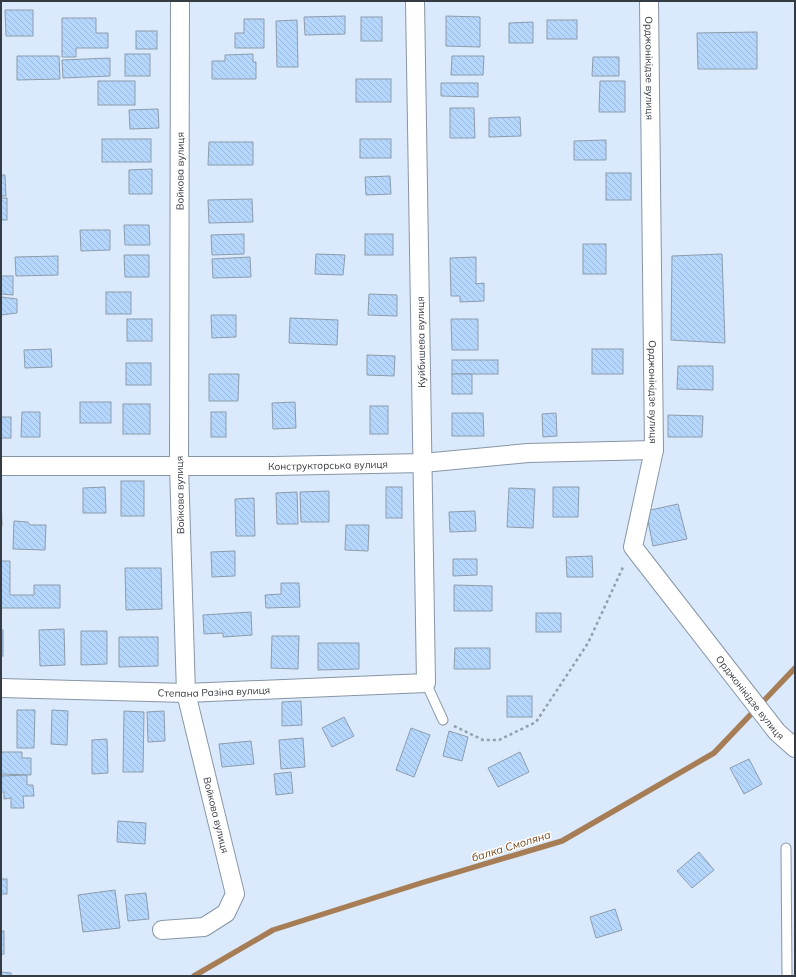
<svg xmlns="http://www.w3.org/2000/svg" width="796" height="977" font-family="Mulish,sans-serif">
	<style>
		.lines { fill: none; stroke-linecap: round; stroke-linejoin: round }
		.stream { stroke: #a77d56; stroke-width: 5.5 }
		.building { fill: url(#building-back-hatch); stroke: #8d9cac }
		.service-casing { stroke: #8795a6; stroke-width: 11 }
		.minor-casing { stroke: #8795a6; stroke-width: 20 }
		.path { stroke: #929fac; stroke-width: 2.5; stroke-dasharray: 3 3; stroke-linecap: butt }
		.service { stroke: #fff; stroke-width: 9 }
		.minor { stroke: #fff; stroke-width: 18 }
		.labels { text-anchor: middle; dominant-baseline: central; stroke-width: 3; stroke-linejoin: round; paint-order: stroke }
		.street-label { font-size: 10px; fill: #343b42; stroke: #fff }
		.water-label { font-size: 11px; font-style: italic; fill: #74491f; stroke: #fff }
	</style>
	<defs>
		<pattern id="building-back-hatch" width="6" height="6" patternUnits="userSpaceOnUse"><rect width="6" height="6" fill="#b5d7fd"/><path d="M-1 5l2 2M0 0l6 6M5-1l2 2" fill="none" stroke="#9cb9da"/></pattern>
	</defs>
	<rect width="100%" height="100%" fill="#daeafc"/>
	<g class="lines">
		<!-- stream -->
		<polyline class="stream" points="194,976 273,930 421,883 562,841 714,753 795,668"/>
	</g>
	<!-- building -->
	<g class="building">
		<polygon points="5,10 33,10 33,36 6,36"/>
		<polygon points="345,16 345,34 305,35 304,17"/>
		<polygon points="446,16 480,17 480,47 446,46"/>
		<rect x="361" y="17" width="21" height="24"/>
		<polygon points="62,18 96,18 96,33 108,33 108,48 76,48 76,57 62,57"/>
		<polygon points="244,19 264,19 264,48 235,48 235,33 244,33"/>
		<polygon points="297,20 298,67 277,67 276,21"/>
		<rect x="547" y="20" width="30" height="19"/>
		<polygon points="533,22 533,43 509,43 509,23"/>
		<rect x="136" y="31" width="21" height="18"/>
		<polygon points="757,32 757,69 698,69 697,33"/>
		<rect x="125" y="54" width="25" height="22"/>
		<polygon points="253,54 253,62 256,62 256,79 212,79 212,61 225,61 225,55"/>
		<polygon points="17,56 59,56 60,79 17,80"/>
		<polygon points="452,56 484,56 483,75 451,75"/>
		<polygon points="593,57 619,57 619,76 592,76"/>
		<polygon points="110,58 110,76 63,78 62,60"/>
		<rect x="356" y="79" width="35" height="23"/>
		<rect x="98" y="81" width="37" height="24"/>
		<polygon points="600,81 625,81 625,112 599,112"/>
		<polygon points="441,83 478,83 478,97 441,96"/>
		<polygon points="450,108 474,108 475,138 450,138"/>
		<polygon points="158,109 159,128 130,129 129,110"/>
		<polygon points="520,117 521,136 489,137 489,118"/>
		<rect x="102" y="139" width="49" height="23"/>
		<rect x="360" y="139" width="31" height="19"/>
		<polygon points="606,140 606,160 574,160 574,141"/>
		<polygon points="209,142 253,142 253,165 208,165"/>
		<polygon points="152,169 152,194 129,194 129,170"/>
		<rect x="606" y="173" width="25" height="27"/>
		<polygon points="1,175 5,175 6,196 1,196"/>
		<polygon points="390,176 391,194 366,195 365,177"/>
		<rect x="1" y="198" width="6" height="22"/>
		<polygon points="252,199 253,222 209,223 208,200"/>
		<polygon points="124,225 149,225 150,245 125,245"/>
		<polygon points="80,230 110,230 110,250 81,251"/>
		<polygon points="244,234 244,254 212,255 211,235"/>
		<rect x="365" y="234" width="28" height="21"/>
		<rect x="583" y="244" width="23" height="30"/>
		<polygon points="316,254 345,255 343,275 315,274"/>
		<polygon points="722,254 725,343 671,340 672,256"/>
		<polygon points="124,255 149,255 149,277 125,277"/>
		<polygon points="58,256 58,275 16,276 15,257"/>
		<polygon points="250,257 251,277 213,278 212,259"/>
		<polygon points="476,257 476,284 484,283 484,301 460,302 460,296 451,296 450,258"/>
		<polygon points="1,276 13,276 13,295 1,294"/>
		<rect x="106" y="292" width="25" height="22"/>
		<polygon points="369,294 397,295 397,316 368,315"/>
		<polygon points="1,297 17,299 17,313 1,315"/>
		<polygon points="211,315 236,315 236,337 212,338"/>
		<polygon points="290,318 338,320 337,345 289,343"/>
		<rect x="127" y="319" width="25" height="22"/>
		<polygon points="451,319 478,319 478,350 452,350"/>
		<polygon points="51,349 52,367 25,368 24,350"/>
		<rect x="592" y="349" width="31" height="25"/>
		<polygon points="367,355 395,356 394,376 367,375"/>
		<rect x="452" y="360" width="46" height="14"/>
		<rect x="126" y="363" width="25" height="22"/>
		<polygon points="678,366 713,366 713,390 677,389"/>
		<polygon points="209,374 239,374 238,401 209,401"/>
		<rect x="452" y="374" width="20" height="20"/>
		<rect x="80" y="402" width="31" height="21"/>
		<polygon points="295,402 296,428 273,429 272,403"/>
		<rect x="123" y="404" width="27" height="30"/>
		<rect x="370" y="406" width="18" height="28"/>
		<polygon points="22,412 40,412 40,437 21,437"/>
		<rect x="211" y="412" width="15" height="25"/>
		<polygon points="452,413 483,413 484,436 452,436"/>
		<polygon points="556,413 557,436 543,437 542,414"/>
		<polygon points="668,415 703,416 702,437 668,437"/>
		<rect x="1" y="417" width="10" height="21"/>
		<rect x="121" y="481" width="23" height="35"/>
		<polygon points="105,487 106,513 83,513 83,488"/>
		<rect x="386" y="487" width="16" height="31"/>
		<polygon points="553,487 579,487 578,517 553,517"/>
		<polygon points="509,488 535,489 533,528 507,527"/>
		<polygon points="329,491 329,522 301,522 300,492"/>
		<polygon points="297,492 298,524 277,524 276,493"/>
		<polygon points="1,493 2,526 1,526"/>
		<polygon points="254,498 255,536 236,536 235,499"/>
		<polygon points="678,504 687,539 653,546 646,511"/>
		<polygon points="475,511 476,531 450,532 449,512"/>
		<polygon points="14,521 28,522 30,525 46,525 45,550 13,549"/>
		<polygon points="346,525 369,525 368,551 345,550"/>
		<polygon points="235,551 235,576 212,577 211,552"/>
		<polygon points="592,556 593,577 567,577 566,557"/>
		<polygon points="453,559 477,559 477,575 453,576"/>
		<polygon points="1,561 10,561 10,595 34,595 34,585 60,585 60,608 1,608"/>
		<polygon points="125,568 161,568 162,609 126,610"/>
		<polygon points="281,583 299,583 300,607 266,608 265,595 281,594"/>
		<polygon points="454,585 492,586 492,611 454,611"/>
		<polygon points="251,612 252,635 223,637 223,633 204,634 203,615"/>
		<rect x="536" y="613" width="25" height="19"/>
		<polygon points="64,629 65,665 40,666 39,630"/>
		<rect x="1" y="630" width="2" height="26"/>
		<polygon points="81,631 107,631 107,664 81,665"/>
		<polygon points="272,636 299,636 298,669 271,668"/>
		<polygon points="119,637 158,637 158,666 119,667"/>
		<polygon points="318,643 359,643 359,669 318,670"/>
		<polygon points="455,648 490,648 490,669 454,669"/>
		<rect x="507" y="696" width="25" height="21"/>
		<polygon points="301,701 302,725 282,726 282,702"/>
		<polygon points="17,710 35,710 34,748 17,748"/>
		<polygon points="52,710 68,711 67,745 51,744"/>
		<polygon points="124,711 144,712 143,772 123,772"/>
		<polygon points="164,711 165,741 148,742 147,712"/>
		<polygon points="344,717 354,736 332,747 322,728"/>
		<polygon points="411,728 430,735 414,777 396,770"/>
		<polygon points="449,731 468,737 462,761 443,756"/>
		<polygon points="303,738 305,767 281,769 279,740"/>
		<polygon points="107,739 108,773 92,774 92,740"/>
		<polygon points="251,741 254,764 222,767 219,744"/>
		<polygon points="1,752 22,752 22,758 31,758 31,775 1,774"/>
		<polygon points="520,752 529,772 498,787 488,768"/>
		<polygon points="749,759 762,784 744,794 730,768"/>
		<polygon points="291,772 293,793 276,795 274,774"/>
		<polygon points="27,775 27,785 33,785 34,796 23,796 24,808 11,808 11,798 4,799 4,792 1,792 1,776"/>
		<polygon points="118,821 146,823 145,844 117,842"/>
		<polygon points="699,852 714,870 692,888 677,871"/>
		<rect x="1" y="879" width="6" height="15"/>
		<polygon points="115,890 120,928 83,932 78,895"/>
		<polygon points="146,893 149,919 128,921 125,895"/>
		<polygon points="615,909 622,930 596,938 590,917"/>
		<rect x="1" y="931" width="3" height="23"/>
		<polygon points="1,972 11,973 11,976 1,976"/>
	</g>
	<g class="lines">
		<!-- service casing -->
		<g class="service-casing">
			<g id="service">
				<polyline points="426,683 443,720"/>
				<polyline points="786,848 787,976"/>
			</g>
		</g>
		<!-- minor casing -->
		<g class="minor-casing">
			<g id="minor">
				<path id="s1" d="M649,1L654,450L633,547L777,732L795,748"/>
				<path id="s2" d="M1,466H274L423,463L528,453L654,450"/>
				<path id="s3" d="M1,688L186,693L426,683L415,1"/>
				<path id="s4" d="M162,930L204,927L226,913L235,894L186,693L179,466L180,1"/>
			</g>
		</g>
		<!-- path -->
		<polyline class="path" points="454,726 483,740 499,740 536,722 588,643 624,565"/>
		<!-- service -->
		<use href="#service" class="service"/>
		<!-- minor -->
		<use href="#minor" class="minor"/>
	</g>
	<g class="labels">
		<!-- street labels -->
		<g class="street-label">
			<text stroke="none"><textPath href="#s1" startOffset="67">Орджонікідзе вулиця</textPath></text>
			<text stroke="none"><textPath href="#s4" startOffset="818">Войкова вулиця</textPath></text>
			<text transform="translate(421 342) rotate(-91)">Куйбишева вулиця</text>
			<text stroke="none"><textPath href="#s1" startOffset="391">Орджонікідзе вулиця</textPath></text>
			<text stroke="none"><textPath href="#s2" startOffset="327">Конструкторська вулиця</textPath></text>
			<text transform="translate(180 495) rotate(-91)">Войкова вулиця</text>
			<text stroke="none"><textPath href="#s3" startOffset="213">Степана Разіна вулиця</textPath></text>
			<text stroke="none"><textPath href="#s1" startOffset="739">Орджонікідзе вулиця</textPath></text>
			<text transform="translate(216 815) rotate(76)">Войкова вулиця</text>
		</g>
		<!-- water labels -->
		<g class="water-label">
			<text transform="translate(511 846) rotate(-17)">балка Смоляна</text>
		</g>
	</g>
	<!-- border -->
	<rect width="796" height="977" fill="none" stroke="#343b42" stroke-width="4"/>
</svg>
